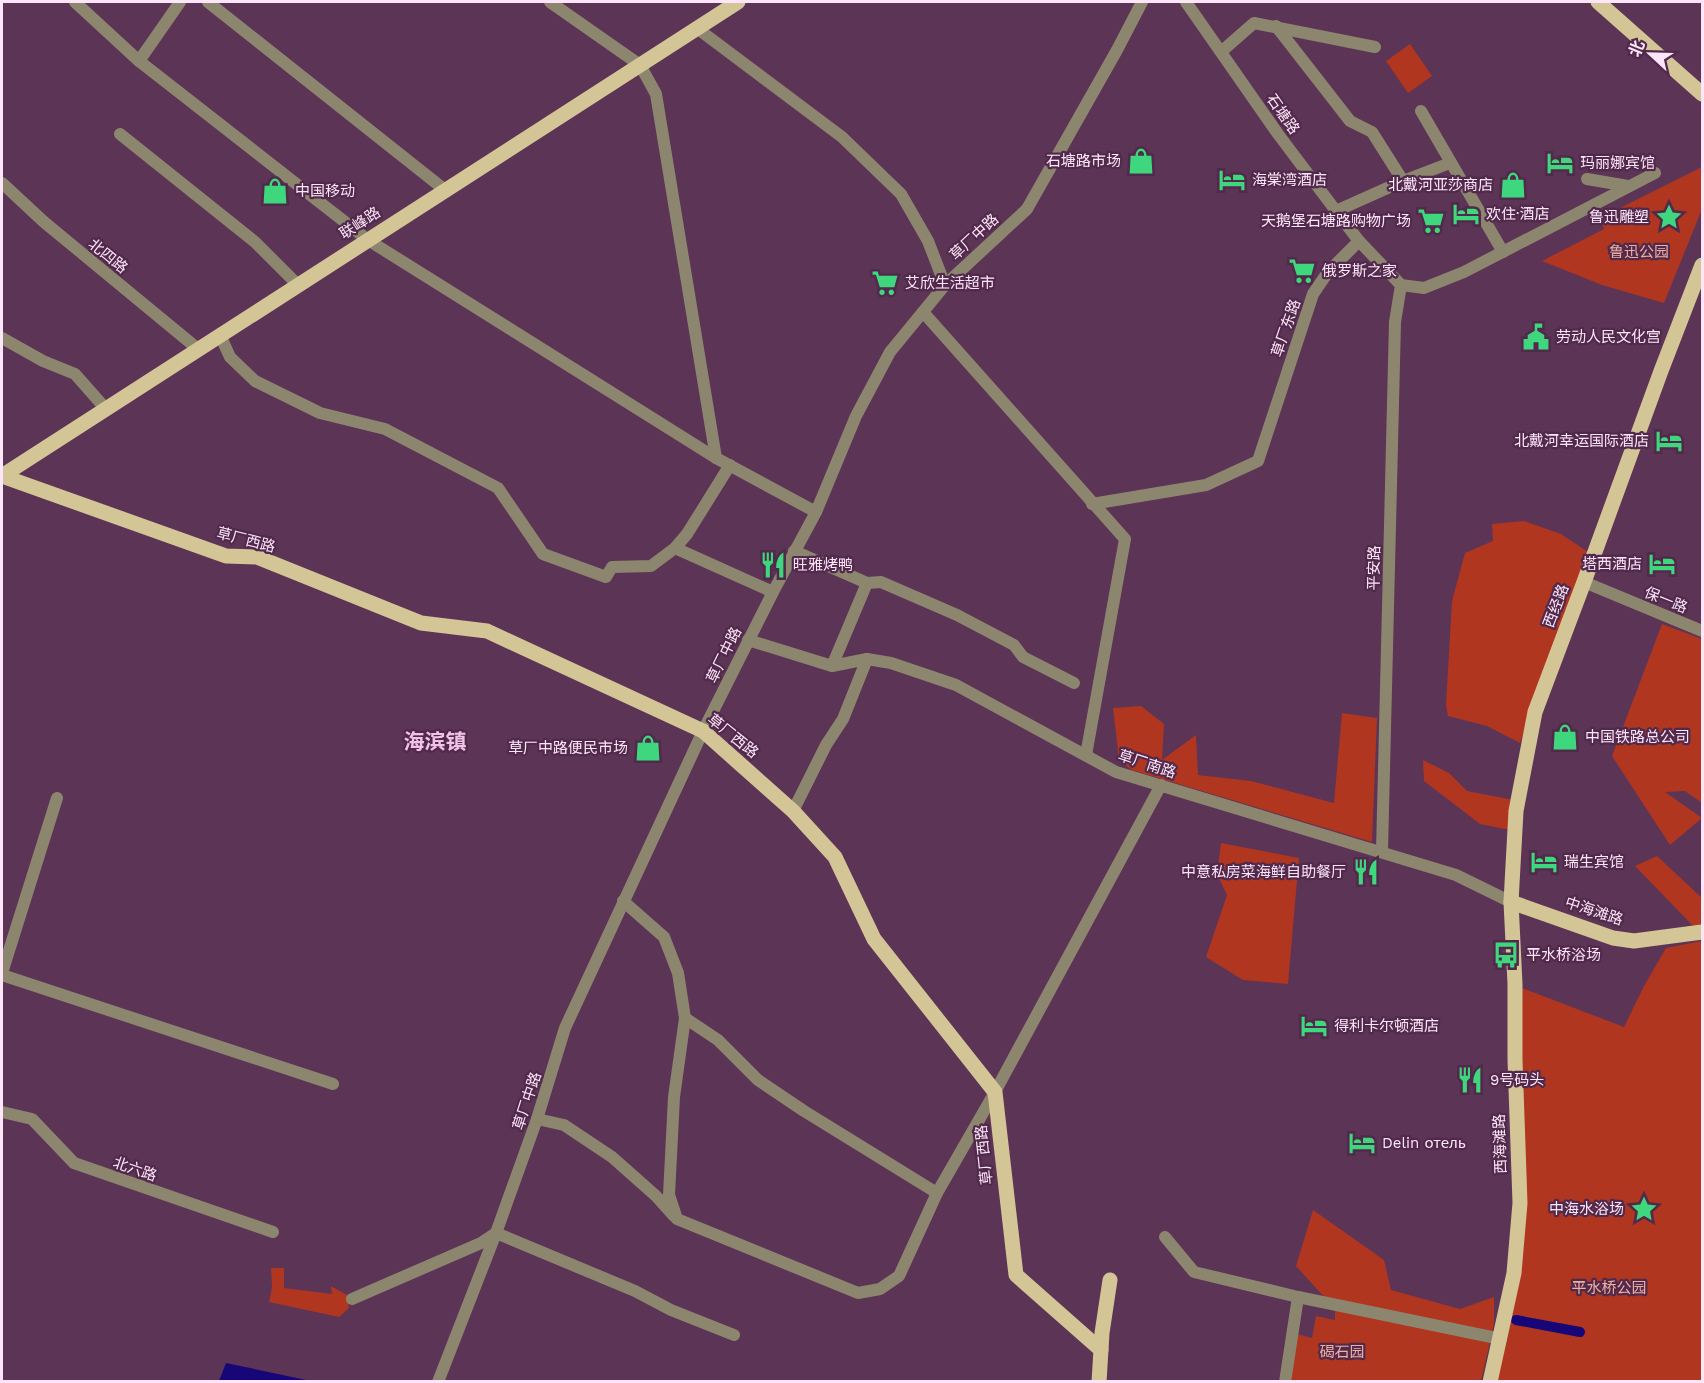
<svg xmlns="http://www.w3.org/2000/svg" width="1704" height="1383" font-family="'Work Sans','Noto Sans SC',sans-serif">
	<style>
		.green { fill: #b03620 }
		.water { fill: #170678 }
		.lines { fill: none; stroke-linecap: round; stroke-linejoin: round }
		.canal { stroke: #170678; stroke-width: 10 }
		.minor { stroke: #8d866f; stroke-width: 12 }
		.major { stroke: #d4c597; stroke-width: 15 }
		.labels { text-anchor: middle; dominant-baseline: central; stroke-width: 4.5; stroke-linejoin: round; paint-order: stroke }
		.street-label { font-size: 15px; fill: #fee5f9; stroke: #512a4b }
		.poi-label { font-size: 15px; fill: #fee5f9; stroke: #512a4b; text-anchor: start }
		.park-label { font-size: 15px; fill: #f0afa1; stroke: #512a4b }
		.district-label { font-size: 21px; font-weight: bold; fill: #f2c2e9; stroke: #512a4b }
	</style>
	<rect width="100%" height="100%" fill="#5c3456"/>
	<!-- green -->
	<g class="green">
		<polygon points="1410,44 1432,76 1408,93 1386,61"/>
		<polygon points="1702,167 1702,209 1664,303 1602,285 1542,261 1604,229 1600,218"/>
		<polygon points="1524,521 1561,534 1591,554 1520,743 1487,726 1448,716 1446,705 1452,601 1465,553 1493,541 1492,524"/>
		<polygon points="1662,624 1702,639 1702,803 1685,791 1665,792 1702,818 1670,845 1612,756"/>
		<polygon points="1141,706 1164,724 1162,760 1196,735 1198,775 1251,781 1334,803 1342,713 1377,718 1372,842 1132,770 1119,760 1113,708"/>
		<polygon points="1423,760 1449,773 1467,791 1519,801 1515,831 1480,824 1424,781"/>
		<polygon points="1221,843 1299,858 1288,984 1243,980 1206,957 1227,895 1217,874"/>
		<polygon points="1657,856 1702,898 1702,925 1694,927 1635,866"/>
		<polygon points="1702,941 1702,1381 1493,1382 1515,1284 1522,988 1624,1027 1644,986 1666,948"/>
		<polygon points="1313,1210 1384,1260 1391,1290 1460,1309 1494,1297 1494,1324 1481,1381 1283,1382 1297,1334 1312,1338 1316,1316 1335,1320 1335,1309 1296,1266"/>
		<polygon points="271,1268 284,1268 284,1288 332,1294 331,1286 347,1295 349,1308 339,1317 269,1302 272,1287"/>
	</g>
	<!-- water -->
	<polygon class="water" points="226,1363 311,1381 219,1381"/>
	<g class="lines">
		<!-- canal -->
		<polyline class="canal" points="1516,1320 1580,1332"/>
		<!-- minor -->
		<g class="minor">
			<polyline points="75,2 139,61 368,240 716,458 816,512"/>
			<polyline points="208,2 445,190"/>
			<polyline points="550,2 640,65 656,94 716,458"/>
			<polyline points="1186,2 1278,134 1336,211 1359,241 1401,285 1424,288 1464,272 1655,173"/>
			<polyline points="1276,26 1350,121 1372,132 1403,181 1450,163"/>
			<polyline points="698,29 842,137 901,194 928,241 945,285"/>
			<polyline points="1222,51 1254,23 1375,47"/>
			<polyline points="139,61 180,2"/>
			<polyline points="1421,111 1503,252"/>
			<polyline points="120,134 255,242 298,285"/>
			<polyline points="1587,179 1628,186"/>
			<polyline points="2,183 44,222 198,349"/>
			<polyline points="1336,211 1403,181"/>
			<polyline points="923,312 1125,539 1086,755"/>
			<polyline points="220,335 230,357 255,381 320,413 385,429 498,488 543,554 606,577 612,567 651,566 675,548 687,534 730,465"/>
			<polyline points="2,338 43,361 75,374 105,408"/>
			<polyline points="1092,504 1206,485 1258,461 1313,294 1328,272 1359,241"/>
			<polyline points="675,548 773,592"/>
			<polyline points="794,551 867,583 881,582 957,615 1014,645 1023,657 1074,683"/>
			<polyline points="1584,582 1702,631"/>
			<polyline points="748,640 832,666 867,659 891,663 956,685 1116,772 1456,875 1511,902"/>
			<polyline points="832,666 867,583"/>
			<polyline points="793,811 826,745 843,719 867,659"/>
			<polyline points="1382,851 1395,322 1401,285"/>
			<polyline points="623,901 664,937 678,973 685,1018 674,1097 669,1195 677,1219 858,1293 880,1289 899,1276 937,1193 995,1092 1161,785"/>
			<polyline points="2,973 57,798"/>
			<polyline points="2,975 333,1084"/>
			<polyline points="685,1018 718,1040 758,1080 804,1111 937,1193"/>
			<polyline points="2,1112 32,1119 74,1163 273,1232"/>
			<polyline points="537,1119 564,1125 612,1157 656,1196 674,1216"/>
			<polyline points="1165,1237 1194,1272 1298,1297 1501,1339"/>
			<polyline points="352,1299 481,1243 496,1233 635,1291 671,1310 734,1335"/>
			<polyline points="438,1382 496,1233 537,1119 565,1028 703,731 773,592 816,512 856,416 890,352 945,285 1027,209 1117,50 1142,2"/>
			<polyline points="1285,1382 1298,1297"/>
		</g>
		<!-- major -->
		<g class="major">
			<polyline points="1598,2 1702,94"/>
			<polyline points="2,476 226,556 257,557 421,623 487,631 703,731 793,811 835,857 874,939 995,1092 1016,1275 1101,1350"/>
			<polyline points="2,476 738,2"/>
			<polyline points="1511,902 1613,938 1634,941 1702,932"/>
			<polyline points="1099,1382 1102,1333 1110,1280"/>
			<polyline points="1490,1382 1514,1273 1520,1203 1515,1060 1515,984 1511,902 1516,811 1535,712 1584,582 1661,371 1702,265"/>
		</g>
	</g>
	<!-- icons -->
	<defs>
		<g id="shop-bare" transform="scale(2.07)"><path d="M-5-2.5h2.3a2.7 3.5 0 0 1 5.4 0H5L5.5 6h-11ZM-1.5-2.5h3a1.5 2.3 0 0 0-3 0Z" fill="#3fd77d" stroke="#512a4b" stroke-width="2.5" paint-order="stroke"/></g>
		<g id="hotel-bare" transform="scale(2.07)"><path d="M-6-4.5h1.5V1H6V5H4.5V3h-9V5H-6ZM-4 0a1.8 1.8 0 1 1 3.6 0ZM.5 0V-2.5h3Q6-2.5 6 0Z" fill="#3fd77d" stroke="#512a4b" stroke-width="2.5" paint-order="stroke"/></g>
		<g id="sight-bare" transform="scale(2.07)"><path d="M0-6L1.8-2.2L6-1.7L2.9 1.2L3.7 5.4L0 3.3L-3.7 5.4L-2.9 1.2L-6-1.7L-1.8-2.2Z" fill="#3fd77d" stroke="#512a4b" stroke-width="2.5" paint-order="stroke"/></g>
		<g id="supermarket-bare" transform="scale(2.07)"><path d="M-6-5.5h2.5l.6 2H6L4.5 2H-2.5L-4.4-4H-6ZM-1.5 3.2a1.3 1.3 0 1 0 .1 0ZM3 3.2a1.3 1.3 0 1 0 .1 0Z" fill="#3fd77d" stroke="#512a4b" stroke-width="2.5" paint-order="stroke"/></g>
		<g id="civic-bare" transform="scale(2.07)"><path d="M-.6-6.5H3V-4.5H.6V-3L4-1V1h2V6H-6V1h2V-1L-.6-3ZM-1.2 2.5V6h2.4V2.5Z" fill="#3fd77d" stroke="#512a4b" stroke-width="2.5" paint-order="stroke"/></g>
		<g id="restaurant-bare" transform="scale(2.07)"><path d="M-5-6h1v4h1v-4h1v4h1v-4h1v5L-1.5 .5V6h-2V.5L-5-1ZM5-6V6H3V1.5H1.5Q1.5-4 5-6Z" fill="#3fd77d" stroke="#512a4b" stroke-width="2.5" paint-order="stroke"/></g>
		<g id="bus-bare" transform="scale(2.07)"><path d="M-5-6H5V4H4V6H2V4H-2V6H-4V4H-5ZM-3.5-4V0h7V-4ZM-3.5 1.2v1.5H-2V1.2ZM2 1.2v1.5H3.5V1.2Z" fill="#3fd77d" stroke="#512a4b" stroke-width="2.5" paint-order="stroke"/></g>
	</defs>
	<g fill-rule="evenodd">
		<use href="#shop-bare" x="1141" y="161"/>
		<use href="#hotel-bare" x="1560" y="163"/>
		<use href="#hotel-bare" x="1232" y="180"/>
		<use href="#shop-bare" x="1513" y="185"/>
		<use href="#shop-bare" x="275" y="191"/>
		<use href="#hotel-bare" x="1466" y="214"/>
		<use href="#sight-bare" x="1669" y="217"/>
		<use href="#supermarket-bare" x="1431" y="221"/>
		<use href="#supermarket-bare" x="1302" y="271"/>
		<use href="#supermarket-bare" x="885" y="283"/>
		<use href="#civic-bare" x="1536" y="337"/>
		<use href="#hotel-bare" x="1669" y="441"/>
		<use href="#hotel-bare" x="1662" y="564"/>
		<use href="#restaurant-bare" x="773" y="565"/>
		<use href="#shop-bare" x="1565" y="737"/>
		<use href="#shop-bare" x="648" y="748"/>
		<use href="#hotel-bare" x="1544" y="862"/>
		<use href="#restaurant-bare" x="1366" y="872"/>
		<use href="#bus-bare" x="1506" y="955"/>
		<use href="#hotel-bare" x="1314" y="1026"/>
		<use href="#restaurant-bare" x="1470" y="1080"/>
		<use href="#hotel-bare" x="1362" y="1143"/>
		<use href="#sight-bare" x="1644" y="1209"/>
	</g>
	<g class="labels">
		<!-- street labels -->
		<g class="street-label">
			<text transform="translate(1283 114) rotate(55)">石塘路</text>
			<text transform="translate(360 223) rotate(-33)">联峰路</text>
			<text transform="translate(974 237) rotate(-43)">草厂中路</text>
			<text transform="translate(108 256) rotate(39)">北四路</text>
			<text transform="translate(1286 328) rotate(-71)">草厂东路</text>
			<text transform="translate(246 540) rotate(14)">草厂西路</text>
			<text transform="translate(1374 568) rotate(-89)">平安路</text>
			<text transform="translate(1666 600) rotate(22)">保一路</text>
			<text transform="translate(1556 606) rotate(-69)">西经路</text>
			<text transform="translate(724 655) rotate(-64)">草厂中路</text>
			<text transform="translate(733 736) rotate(39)">草厂西路</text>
			<text transform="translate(1147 764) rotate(18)">草厂南路</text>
			<text transform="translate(1594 911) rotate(18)">中海滩路</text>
			<text transform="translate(527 1101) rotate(-72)">草厂中路</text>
			<text transform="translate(1500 1144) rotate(-92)">西海滩路</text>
			<text transform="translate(984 1155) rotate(-96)">草厂西路</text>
			<text transform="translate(135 1169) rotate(19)">北六路</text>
		</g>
		<!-- poi labels -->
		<g class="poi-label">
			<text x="1121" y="161" text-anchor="end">石塘路市场</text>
			<text x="1580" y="163">玛丽娜宾馆</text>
			<text x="1252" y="180">海棠湾酒店</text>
			<text x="1493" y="185" text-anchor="end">北戴河亚莎商店</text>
			<text x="295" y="191">中国移动</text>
			<text x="1486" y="214">欢住·酒店</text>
			<text x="1649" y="217" text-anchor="end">鲁迅雕塑</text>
			<text x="1411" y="221" text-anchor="end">天鹅堡石塘路购物广场</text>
			<text x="1322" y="271">俄罗斯之家</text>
			<text x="905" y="283">艾欣生活超市</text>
			<text x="1556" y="337">劳动人民文化宫</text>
			<text x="1649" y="441" text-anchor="end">北戴河幸运国际酒店</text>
			<text x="1642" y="564" text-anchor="end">塔西酒店</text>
			<text x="793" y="565">旺雅烤鸭</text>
			<text x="1585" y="737">中国铁路总公司</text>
			<text x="628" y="748" text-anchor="end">草厂中路便民市场</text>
			<text x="1564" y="862">瑞生宾馆</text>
			<text x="1346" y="872" text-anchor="end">中意私房菜海鲜自助餐厅</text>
			<text x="1526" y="955">平水桥浴场</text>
			<text x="1334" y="1026">得利卡尔顿酒店</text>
			<text x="1490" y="1080">9号码头</text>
			<text x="1382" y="1143">Delin отель</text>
			<text x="1624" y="1209" text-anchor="end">中海水浴场</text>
		</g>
		<!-- park labels -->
		<g class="park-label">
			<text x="1639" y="252">鲁迅公园</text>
			<text x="1609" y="1288">平水桥公园</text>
			<text x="1342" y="1352">碣石园</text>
		</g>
		<!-- district labels -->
		<g class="district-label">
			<text x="435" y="741">海滨镇</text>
		</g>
	</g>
	<!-- border -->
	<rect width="1704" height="1383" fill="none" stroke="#fee5f9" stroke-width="6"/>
	<!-- north arrow -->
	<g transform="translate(1650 54) rotate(292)" stroke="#512a4b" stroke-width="4.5" paint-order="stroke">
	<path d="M0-4.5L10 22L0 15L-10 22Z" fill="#fee5f9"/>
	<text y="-9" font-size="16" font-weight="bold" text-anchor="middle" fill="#fee5f9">北</text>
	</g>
</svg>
